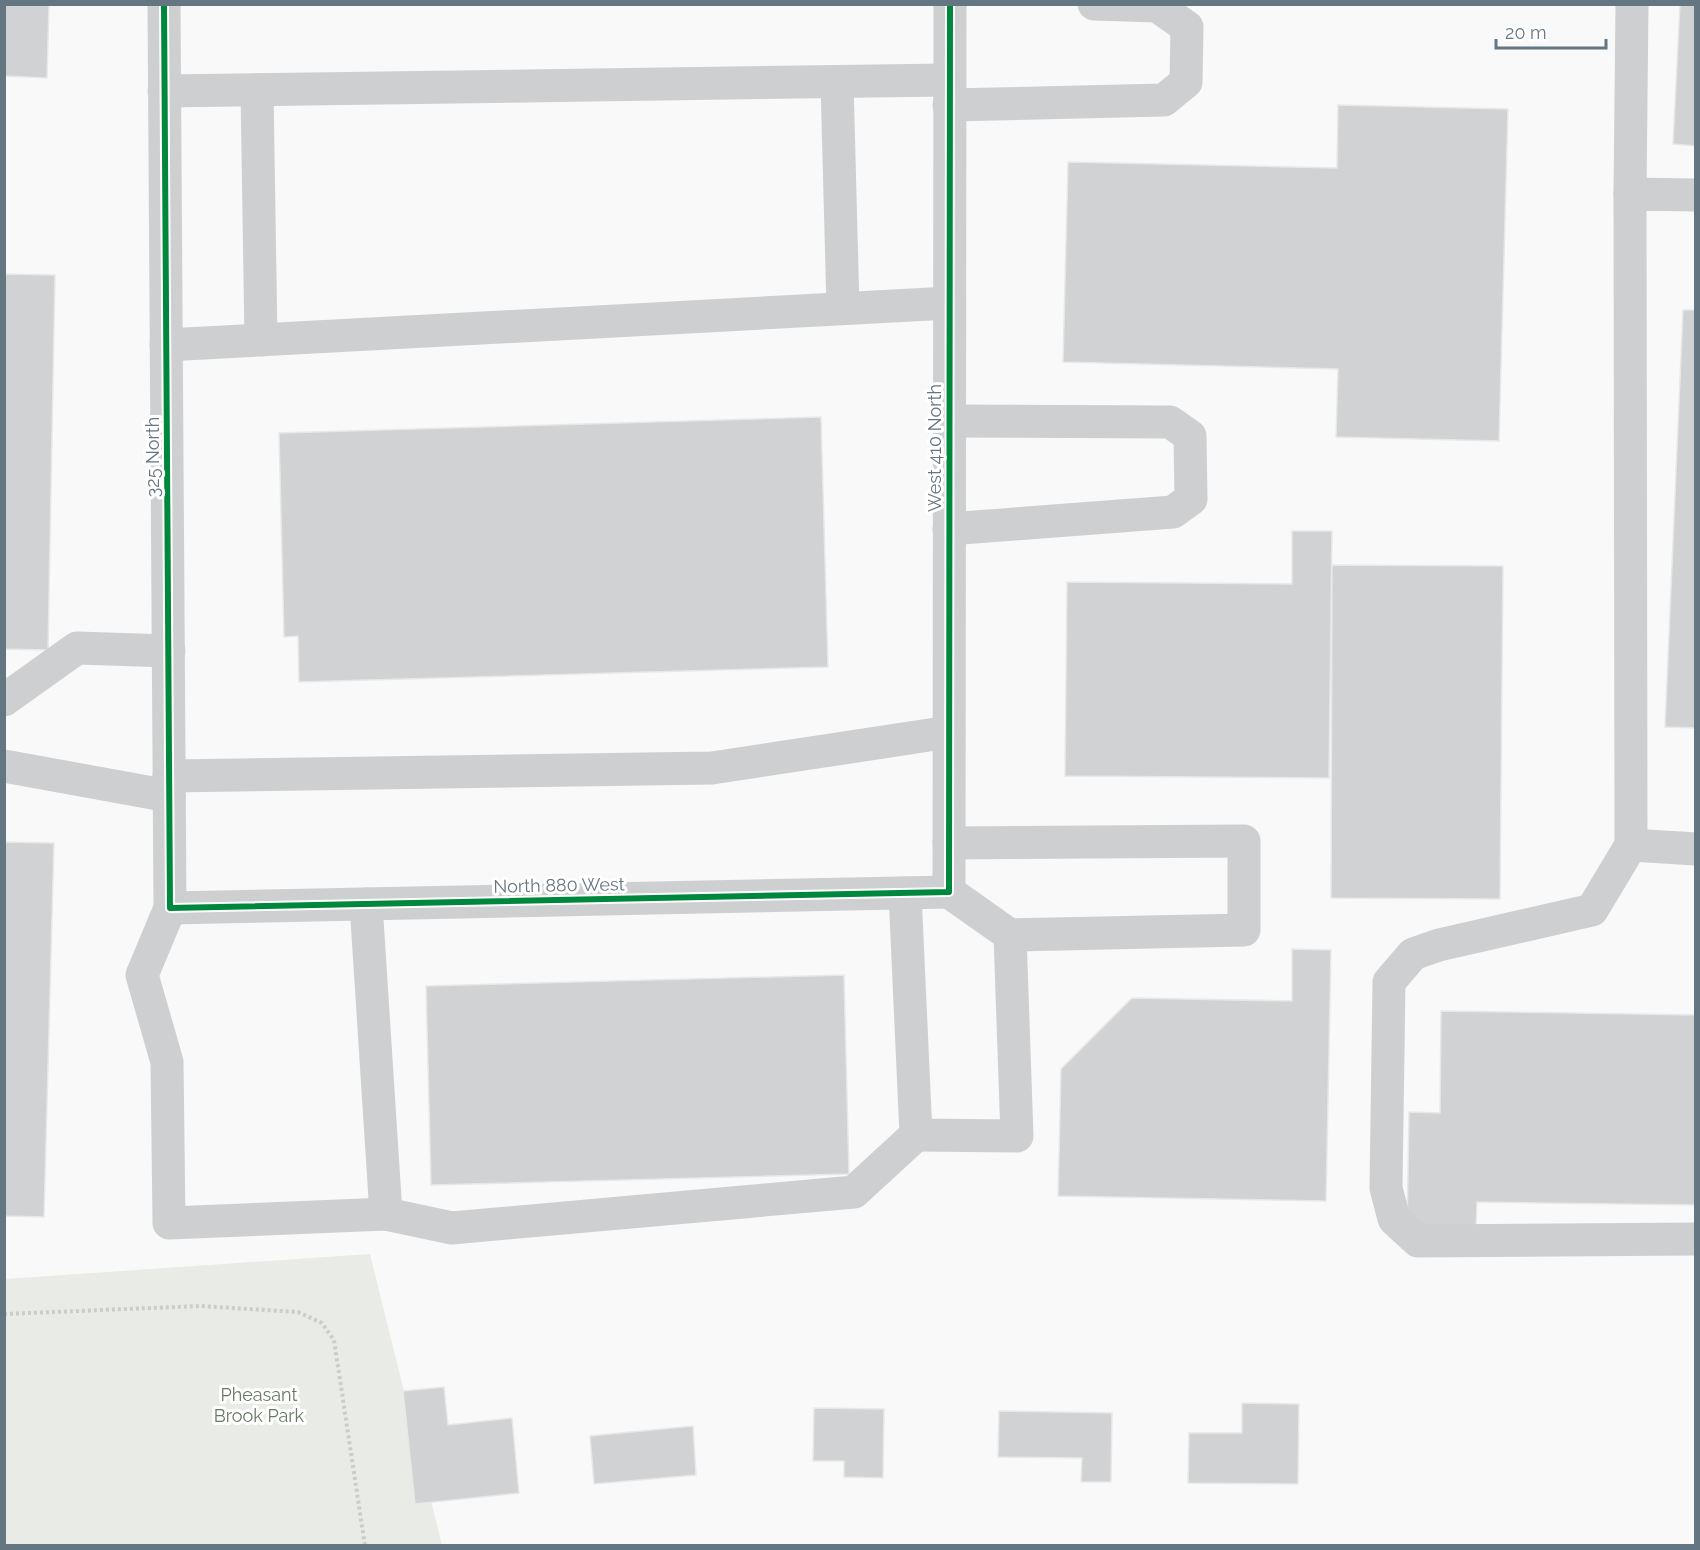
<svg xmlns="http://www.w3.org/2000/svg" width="1700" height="1550" font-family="Raleway,sans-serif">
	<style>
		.green { fill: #e8ebe6 }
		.building { fill: #d0d2d3; stroke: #e8e8e8; stroke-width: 1.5 }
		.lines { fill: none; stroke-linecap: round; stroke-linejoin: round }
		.path { stroke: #cbcccd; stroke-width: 4; stroke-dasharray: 3 3; stroke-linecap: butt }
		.minor { stroke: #cecfd0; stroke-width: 33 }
		.cycleway-casing { stroke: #fff; stroke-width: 10 }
		.cycleway { stroke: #00873e; stroke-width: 6 }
		.labels { text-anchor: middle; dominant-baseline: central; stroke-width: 6; stroke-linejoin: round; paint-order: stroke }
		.street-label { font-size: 18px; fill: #657683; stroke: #fff }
		.park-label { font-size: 18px; fill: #687a64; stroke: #fff }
	</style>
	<rect width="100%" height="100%" fill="#f9f9f9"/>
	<!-- green -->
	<polygon class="green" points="370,1254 442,1545 5,1546 5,1279"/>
	<!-- building -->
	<g class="building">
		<polygon points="4,4 49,4 47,78 4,76"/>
		<polygon points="1680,4 1696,4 1696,146 1673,144"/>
		<polygon points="1338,105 1508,109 1499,441 1336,437 1338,369 1063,362 1068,162 1337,168"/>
		<polygon points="4,274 55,275 48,650 4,649"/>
		<polygon points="1683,310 1696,310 1696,728 1665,727"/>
		<polygon points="821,417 828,667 299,682 298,636 284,637 279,433"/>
		<polygon points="1292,531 1332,531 1329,778 1065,776 1067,582 1292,584"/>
		<polygon points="1332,565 1503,566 1500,899 1331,898"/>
		<polygon points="4,842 54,843 44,1217 4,1216"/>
		<polygon points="1292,949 1331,950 1326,1201 1058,1196 1061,1069 1132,998 1292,1001"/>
		<polygon points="844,975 849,1174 431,1185 426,986"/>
		<polygon points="1441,1011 1696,1015 1696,1205 1477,1202 1476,1230 1407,1229 1409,1112 1440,1113"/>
		<polygon points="444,1387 448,1425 512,1418 519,1493 415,1504 403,1391"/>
		<polygon points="1242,1403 1299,1404 1298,1484 1188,1483 1189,1433 1242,1433"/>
		<polygon points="814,1408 884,1409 883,1478 844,1477 844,1461 813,1461"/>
		<polygon points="999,1411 1112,1413 1111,1482 1081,1482 1082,1458 998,1457"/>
		<polygon points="693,1426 696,1475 594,1484 590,1436"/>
	</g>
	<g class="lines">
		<!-- path -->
		<polyline class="path" points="4,1314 200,1306 298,1312 322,1323 334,1340 365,1546"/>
		<!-- minor -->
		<g class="minor">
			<polyline points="164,4 170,908 142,975 167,1062 169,1223 386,1214 366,904"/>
			<polyline points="837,82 843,308"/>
			<polyline points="257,90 261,340"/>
			<polyline points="164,91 949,80"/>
			<polyline points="949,105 1164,100 1186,82 1187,27 1157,6 1094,4"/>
			<polyline points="1630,194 1632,4"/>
			<polyline points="1696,195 1630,194 1631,845 1696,849"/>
			<polyline points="166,345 949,303"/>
			<polyline points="949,421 1170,422 1190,436 1191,499 1173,512 949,529"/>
			<polyline points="4,700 77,648 169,651"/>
			<polyline points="4,766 169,796"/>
			<polyline points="169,776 712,768 949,732"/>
			<polyline points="949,843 1244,841 1244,930 1010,935"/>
			<polyline points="1631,845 1592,910 1439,945 1413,954 1389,982 1386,1188 1394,1219 1418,1241 1696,1239"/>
			<polyline points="949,892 950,4"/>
			<polyline points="905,893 916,1135 1017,1136 1010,935 949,892"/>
			<polyline points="170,908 949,892"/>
			<polyline points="386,1214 452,1228 854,1192 916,1135"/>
		</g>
		<!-- cycleway casing -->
		<g class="cycleway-casing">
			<polyline id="cycleway" points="164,4 170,908 949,892 950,4"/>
		</g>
		<!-- cycleway -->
		<use href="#cycleway" class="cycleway"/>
	</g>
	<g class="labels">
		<!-- street labels -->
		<g class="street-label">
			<text transform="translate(934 448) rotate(-90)">West 410 North</text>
			<text transform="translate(152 457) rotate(-90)">325 North</text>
			<text transform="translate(559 885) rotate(-1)">North 880 West</text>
		</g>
		<!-- park labels -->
		<g class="park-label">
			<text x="259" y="1394">Pheasant<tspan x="259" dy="21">Brook Park</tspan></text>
		</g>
	</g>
	<!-- border -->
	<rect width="1700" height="1550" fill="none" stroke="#657683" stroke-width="12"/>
	<!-- scale -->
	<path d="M1496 39v9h110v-9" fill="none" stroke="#657683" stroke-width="3"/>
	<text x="1505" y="39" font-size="18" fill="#657683" stroke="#ffffff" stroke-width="4.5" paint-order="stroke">20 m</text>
</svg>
